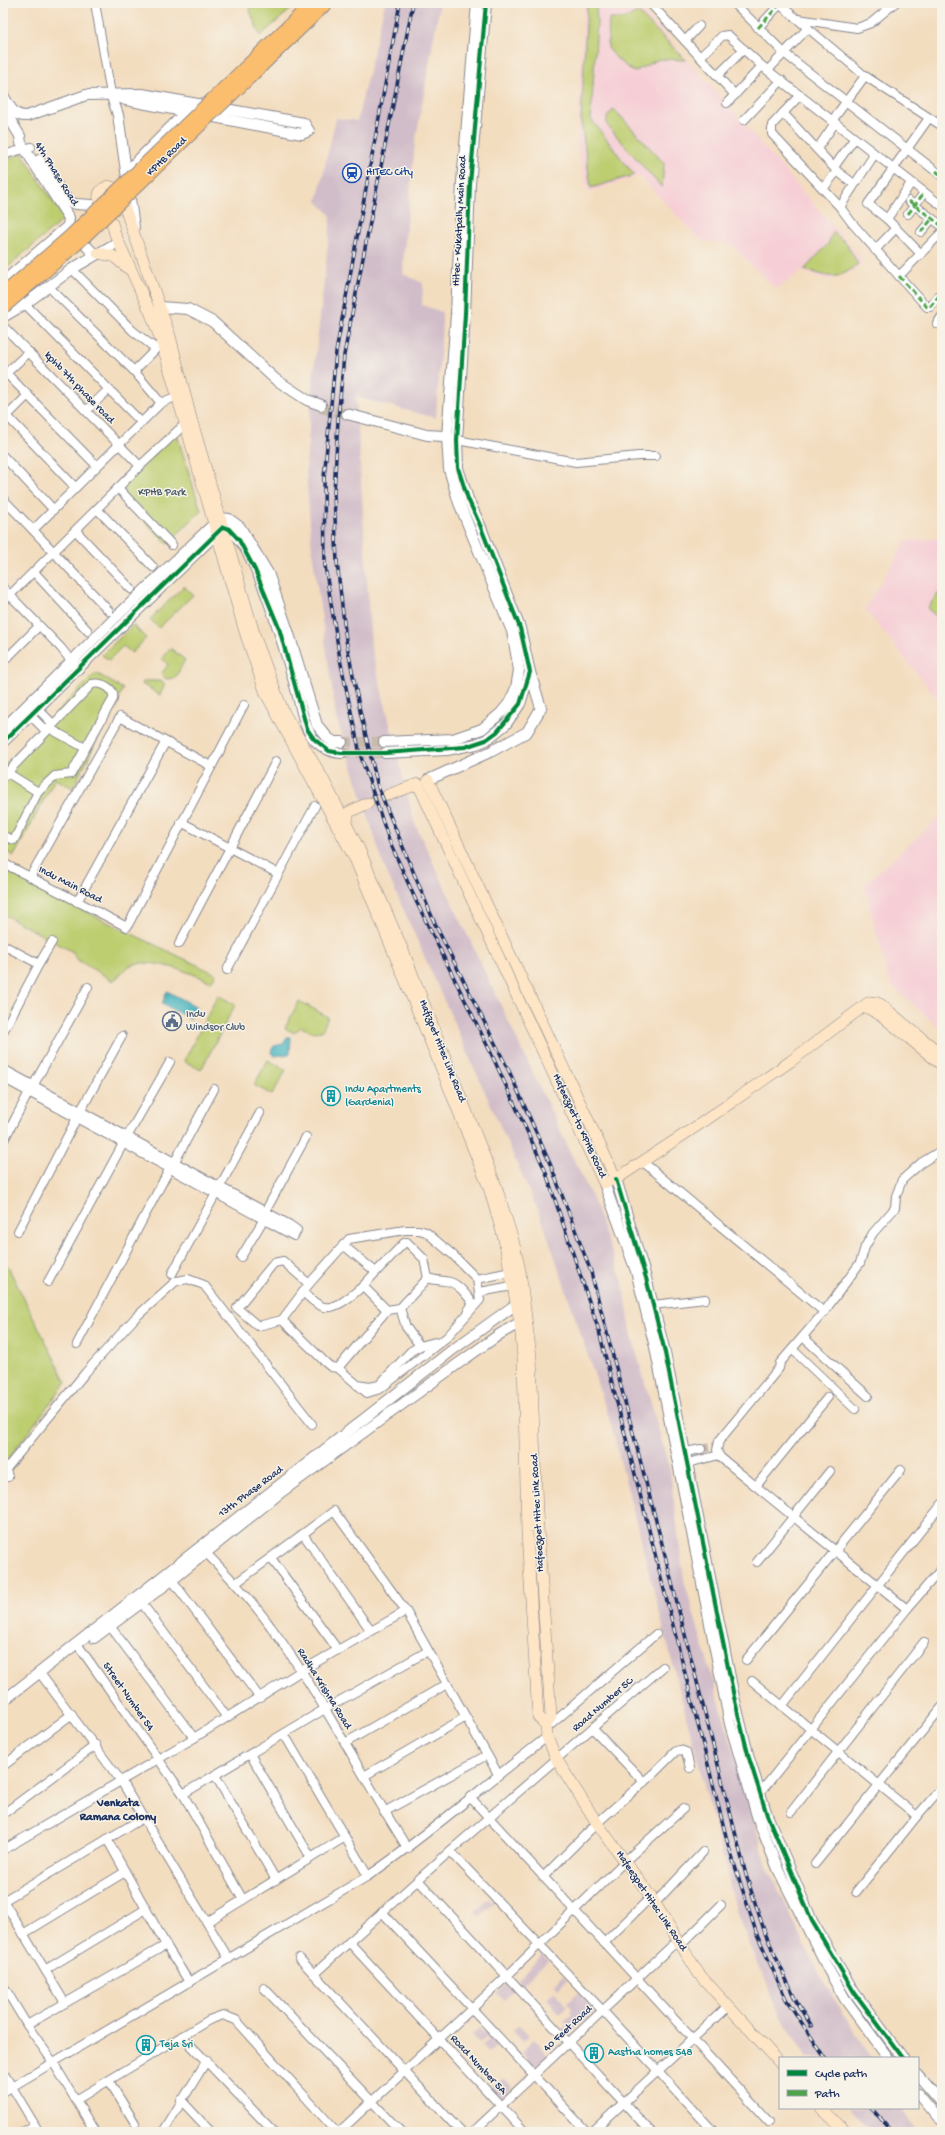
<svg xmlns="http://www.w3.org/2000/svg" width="945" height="2135" font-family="'Gochi Hand',sans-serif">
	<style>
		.built { fill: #f6cfd6 }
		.industrial { fill: #d1bdc9 }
		.green { fill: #bdce71; stroke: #6c7e68 }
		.water { fill: #43b2bd; stroke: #2f708e }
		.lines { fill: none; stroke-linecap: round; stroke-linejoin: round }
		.minor-tunnel { stroke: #c8baac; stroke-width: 8; stroke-dasharray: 8 4; stroke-linecap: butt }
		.tertiary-tunnel { stroke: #c8baac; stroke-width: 10; stroke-dasharray: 10 5; stroke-linecap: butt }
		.secondary-tunnel { stroke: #c8baac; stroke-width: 11; stroke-dasharray: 11 5.5; stroke-linecap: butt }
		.minor-casing { stroke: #87868e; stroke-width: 10 }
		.tertiary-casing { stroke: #87868e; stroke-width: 12 }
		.secondary-casing { stroke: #87868e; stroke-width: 12 }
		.minor { stroke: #fff; stroke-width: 8 }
		.tertiary { stroke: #fff; stroke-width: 10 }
		.secondary { stroke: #fde5c5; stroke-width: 11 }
		.rail-casing { stroke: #1b2f5e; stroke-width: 3.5 }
		.rail { stroke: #f7f3e8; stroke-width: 2; stroke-dasharray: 6; stroke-linecap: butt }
		.primary-bridge-casing { stroke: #87868e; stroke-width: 14; stroke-linecap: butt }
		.primary-bridge { stroke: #fbbd6e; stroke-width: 12 }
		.quiet { stroke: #4fa44a; stroke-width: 3; stroke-dasharray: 6 3; stroke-linecap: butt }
		.cycleway-casing { stroke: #f7f3e8; stroke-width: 6 }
		.cycleway { stroke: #00873e; stroke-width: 4 }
		.labels { text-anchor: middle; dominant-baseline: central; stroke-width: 3; stroke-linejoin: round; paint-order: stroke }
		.street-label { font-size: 11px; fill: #1b2f5e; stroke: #f7f3e8 }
		.transit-label { font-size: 11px; fill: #164399; stroke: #f7f3e8; text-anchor: start }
		.park-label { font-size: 11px; fill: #445763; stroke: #f7f3e8 }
		.service-label { font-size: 11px; fill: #4e5e75; stroke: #f7f3e8; text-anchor: start }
		.culture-label { font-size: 11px; fill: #0d838f; stroke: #f7f3e8; text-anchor: start }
		.neighbourhood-label { font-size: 12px; font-weight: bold; fill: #1b2f5e; stroke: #f7f3e8 }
	</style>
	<rect width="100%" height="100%" fill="#f7f3e8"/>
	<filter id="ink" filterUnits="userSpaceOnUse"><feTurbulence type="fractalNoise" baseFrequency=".025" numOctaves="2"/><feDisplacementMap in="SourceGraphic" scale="8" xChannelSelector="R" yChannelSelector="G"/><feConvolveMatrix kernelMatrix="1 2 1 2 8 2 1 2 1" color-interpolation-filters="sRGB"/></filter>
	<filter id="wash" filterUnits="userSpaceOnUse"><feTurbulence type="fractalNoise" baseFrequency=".012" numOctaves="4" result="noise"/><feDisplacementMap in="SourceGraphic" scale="16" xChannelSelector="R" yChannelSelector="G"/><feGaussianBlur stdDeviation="0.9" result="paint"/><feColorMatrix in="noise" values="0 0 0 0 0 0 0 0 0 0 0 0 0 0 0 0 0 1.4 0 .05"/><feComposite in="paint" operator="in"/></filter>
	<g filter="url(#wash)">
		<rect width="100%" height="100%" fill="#f3ddbf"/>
		<!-- built -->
		<g class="built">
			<polygon points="584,3 634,3 671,41 861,258 860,265 853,271 829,280 801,271 776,289 731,245 700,240 640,176 588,192 577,145"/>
			<polygon points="942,538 942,704 865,609 906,541"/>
			<polygon points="942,815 942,1030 890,984 864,885"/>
		</g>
		<!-- industrial -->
		<g class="industrial">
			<polygon points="385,3 440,3 415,144 404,251 403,274 423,283 422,305 442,312 442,325 436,418 356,397 371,647 414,822 593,1200 623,1283 632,1337 670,1470 684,1580 767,1866 819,1974 871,2058 807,2058 779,2012 738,1917 610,1421 543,1222 384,866 336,716 312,551 306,469 312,389 331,216 317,201 336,118 357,121"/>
			<polygon points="490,1898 494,1903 480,1916 476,1911"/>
			<polygon points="543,1954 548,1960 522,1985 518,1980"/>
			<polygon points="563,1975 567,1980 558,1989 554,1984"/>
			<polygon points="507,1984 513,1991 503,2000 497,1993"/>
			<polygon points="555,1991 567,2006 559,2013 547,1999"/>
			<polygon points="578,1992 596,2011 568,2036 561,2030 567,2025 564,2021 572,2014 570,2011 573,2008 567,2002"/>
			<polygon points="519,2025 529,2035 523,2041 513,2030"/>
			<polygon points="479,2028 484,2033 487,2030 490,2034 479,2043 472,2035"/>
			<polygon points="493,2035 500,2043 489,2053 482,2046"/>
			<polygon points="534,2039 548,2055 534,2067 522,2052"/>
			<polygon points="504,2078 512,2087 500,2099 490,2089"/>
			<polygon points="849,2108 902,2108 917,2132 871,2132"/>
		</g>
		<!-- green -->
		<g class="green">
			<polygon points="264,3 298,3 260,36 249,8"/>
			<polygon points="587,3 596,3 597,22 591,119 634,175 591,188 581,122"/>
			<polygon points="638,12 686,60 659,59 634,72 619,61 608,48 609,19 623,19"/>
			<polygon points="614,109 664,163 662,188 607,125 607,117"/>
			<polygon points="22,153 64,219 3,271 3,161"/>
			<path d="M833,232L846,243L858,264C833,284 830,275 804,270L828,244Z"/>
			<polygon points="176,432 201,511 167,544 117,493"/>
			<polygon points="184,586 193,595 159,628 150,619"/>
			<polygon points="939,593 942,593 942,621 927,608"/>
			<polygon points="133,625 146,638 132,653 123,646 109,660 102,655"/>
			<polygon points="170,648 185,660 175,678 166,679 161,674 168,665 162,658"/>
			<polygon points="96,673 123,689 73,788 55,779 14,856 3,850 3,766"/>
			<polygon points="144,681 160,681 165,684 160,695 142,684"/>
			<path d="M3,869L105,921L216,974L211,982C193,973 148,956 129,966C123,970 119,977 113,981L76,959L73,952L3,914Z"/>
			<polygon points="218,995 235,1005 201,1070 184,1061"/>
			<polygon points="299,1001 328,1017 322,1031 312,1032 301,1027 294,1033 285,1028"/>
			<polygon points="268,1060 286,1070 272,1095 254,1085"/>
			<polygon points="3,1257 66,1382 3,1466"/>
		</g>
		<!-- water -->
		<g class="water">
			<polygon points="167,991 197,1007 190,1019 162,1004"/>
			<polygon points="287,1037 291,1037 290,1054 274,1056 271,1053 272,1048 274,1046 283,1044"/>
		</g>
	</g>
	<g filter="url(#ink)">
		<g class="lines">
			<!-- minor-tunnel -->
			<polyline class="minor-tunnel" points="701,1449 717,1446"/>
			<!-- tertiary-tunnel -->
			<g class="tertiary-tunnel">
				<polyline points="320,408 347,414"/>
				<polyline points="342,742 384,742"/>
				<polyline points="341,753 385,753"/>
			</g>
			<!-- secondary-tunnel -->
			<polyline class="secondary-tunnel" points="368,803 388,795"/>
			<!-- minor casing -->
			<g class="minor-casing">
				<g id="minor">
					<polyline points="95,3 111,94"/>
					<polyline points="650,3 735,95"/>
					<polyline points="734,3 784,53 942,176"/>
					<polyline points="778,3 865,76 942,126"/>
					<polyline points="798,19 857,28 871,23 895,3"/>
					<polyline points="758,28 780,4"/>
					<polyline points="685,41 699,26"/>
					<polyline points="700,57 722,36 728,35 762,66 942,206"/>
					<polyline points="768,70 808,28"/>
					<polyline points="718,75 744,49"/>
					<polyline points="800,95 772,125 772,134 840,207 874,155"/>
					<polyline points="727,103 762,66"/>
					<polyline points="783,113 837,171 823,189"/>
					<polyline points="744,120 782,80"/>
					<polyline points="832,121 865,76"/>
					<polyline points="817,149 835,123"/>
					<polyline points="3,155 31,147"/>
					<polyline points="834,167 854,139"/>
					<polyline points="127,170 188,108"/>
					<polyline points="837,171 854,184"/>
					<polyline points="911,183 887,219 921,254"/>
					<polyline points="909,201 942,226"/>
					<polyline points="840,207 852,223 899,276 941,233"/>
					<polyline points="908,214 924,193"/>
					<polyline points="887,219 868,204 929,118"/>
					<polyline points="921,232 932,219"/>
					<polyline points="875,250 895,229"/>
					<polyline points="72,269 133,331 155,348"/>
					<polyline points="899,276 927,307 930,307 942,292"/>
					<polyline points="49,287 134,371 162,343"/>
					<polyline points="25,304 141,422"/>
					<polyline points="937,324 942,316"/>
					<polyline points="3,326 140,466"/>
					<polyline points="6,373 96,465"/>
					<polyline points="3,376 29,352"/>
					<polyline points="28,395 7,416 75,487"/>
					<polyline points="161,403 177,396"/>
					<polyline points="86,411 108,390"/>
					<polyline points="457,440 576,462 639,456 656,456"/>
					<polyline points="3,456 53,509"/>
					<polyline points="118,488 172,545"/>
					<polyline points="3,499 33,530 161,403 134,371"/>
					<polyline points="97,509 153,567"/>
					<polyline points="33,530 109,611"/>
					<polyline points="76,531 131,589"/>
					<polyline points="34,572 88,631"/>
					<polyline points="3,588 61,648 75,666"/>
					<polyline points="3,602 140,466 185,424"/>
					<polyline points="3,662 39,626"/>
					<polyline points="37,708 53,724"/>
					<polyline points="30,715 46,731"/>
					<polyline points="49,728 85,748"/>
					<polyline points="3,770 38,792"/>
					<path d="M3,777L92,684C102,682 115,688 113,699L71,774L55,776L38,792L14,840L3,836"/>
					<polyline points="181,822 277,873"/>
					<polyline points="3,863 127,927 244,705"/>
					<polyline points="30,877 120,717 211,766"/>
					<polyline points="77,902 165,743"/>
					<polyline points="179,944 276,761"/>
					<polyline points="3,945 39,964 3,1032"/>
					<polyline points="39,964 52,942"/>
					<polyline points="227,970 315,806"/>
					<polyline points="3,1069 290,1225 297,1230 294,1236 3,1078"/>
					<polyline points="33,1086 88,987"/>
					<polyline points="127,1137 170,1062"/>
					<polyline points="3,1142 29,1092"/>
					<polyline points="643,1162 824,1312"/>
					<polyline points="174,1163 214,1089"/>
					<polyline points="265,1212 306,1137"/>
					<polygon points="405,1230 419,1230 426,1232 453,1255 477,1279 480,1300 447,1337 380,1389 367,1393 338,1368 331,1367 326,1363 282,1320 309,1284 349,1239"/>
					<polyline points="18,1231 80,1112 122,1036"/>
					<polyline points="343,1245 376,1272 363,1286 387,1310"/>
					<polyline points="241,1257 264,1219"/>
					<path d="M376,1272L404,1243L407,1242L424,1259L428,1278C436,1281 442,1280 450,1282C458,1284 468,1296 473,1304L469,1309"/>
					<polyline points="172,1274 260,1113"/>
					<polyline points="477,1279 516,1271"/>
					<polyline points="48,1282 124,1142"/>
					<path d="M303,1292C309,1297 315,1305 324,1307C337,1310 353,1294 363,1286"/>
					<polyline points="480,1292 517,1285"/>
					<polyline points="653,1305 705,1299"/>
					<polyline points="400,1308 406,1327 420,1346"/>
					<polyline points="282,1320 258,1326 237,1308 274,1263 283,1261 309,1284"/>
					<polyline points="803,1337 868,1396"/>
					<polyline points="77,1344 170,1168"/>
					<polyline points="793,1350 855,1409"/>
					<polyline points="338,1368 387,1310 400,1308 428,1278"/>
					<polyline points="357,1385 370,1387 379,1385 411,1351 420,1346 435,1342"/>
					<polyline points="686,1452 701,1449"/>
					<polyline points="688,1463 719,1455"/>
					<polyline points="8,1477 6,1469 86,1372 135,1318 176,1281 188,1279 204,1285 312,1424"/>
					<polyline points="756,1486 828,1397"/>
					<polyline points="303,1534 371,1631"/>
					<path d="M205,1552C229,1576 252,1600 271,1627C323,1697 361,1776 408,1849"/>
					<polyline points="271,1558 338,1650"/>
					<polyline points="757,1562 830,1471"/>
					<polyline points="172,1580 260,1698"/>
					<polyline points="236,1583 334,1511 406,1611 498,1774"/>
					<polyline points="141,1602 226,1716"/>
					<polyline points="907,1609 942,1568"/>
					<polyline points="110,1626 194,1738"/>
					<polyline points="80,1648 183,1794 325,1709 428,1651"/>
					<polyline points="746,1660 901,1470"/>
					<polyline points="42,1676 121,1781 229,1959"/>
					<polyline points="752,1681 917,1816 856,1892"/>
					<polyline points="782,1706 942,1504"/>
					<polyline points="547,1728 656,1634"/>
					<polyline points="593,1729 644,1782"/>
					<polyline points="284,1734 368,1876"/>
					<polyline points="345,1743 447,1684"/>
					<polyline points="250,1754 311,1858"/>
					<polyline points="3,1766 72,1714"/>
					<polyline points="215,1775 276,1880"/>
					<polyline points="364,1776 466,1717"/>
					<polyline points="760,1793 907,1609 720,1457 717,1450 719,1441 779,1368 780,1363 824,1312 860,1263 865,1247 873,1233 895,1208 896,1196 902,1180 921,1163 942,1150"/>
					<polyline points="183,1794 243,1900"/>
					<polyline points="470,1797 769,2122"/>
					<polyline points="384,1812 487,1755"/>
					<polyline points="791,1812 924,1642"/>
					<polyline points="3,1814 96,1745"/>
					<polyline points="917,1816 942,1787"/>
					<polyline points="107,1839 166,1945 189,1982"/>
					<polyline points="3,1850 194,1738 301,1671 406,1611"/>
					<polyline points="450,1851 603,2011 714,2132"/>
					<polyline points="815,1864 942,1707"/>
					<polyline points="543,1877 597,1823 655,1772 676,1751 680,1750 686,1752 690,1768"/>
					<polyline points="418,1880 651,2132"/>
					<polyline points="3,1900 65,2003"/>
					<polyline points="3,1901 143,1818"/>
					<polyline points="654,1904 703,1852"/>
					<polyline points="382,1912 587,2132"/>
					<polyline points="207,1922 345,1837"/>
					<polyline points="23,1934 125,1872"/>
					<polyline points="349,1942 525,2132"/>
					<polyline points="604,1943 651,1897"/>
					<polyline points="681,1945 721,1905"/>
					<polyline points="299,1958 461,2132"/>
					<polyline points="45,1970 146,1909"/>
					<polyline points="314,1974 450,1851 663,1667"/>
					<polyline points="3,1985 27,2025 53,2062 95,2132"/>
					<polyline points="264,1988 401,2132"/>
					<polyline points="27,2025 166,1945"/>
					<polyline points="182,2036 274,2132"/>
					<polyline points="3,2072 39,2132"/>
					<polyline points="109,2081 135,2123"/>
					<path d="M3,2092L368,1876C430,1834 486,1783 547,1737"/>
					<polyline points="76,2100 209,2020 223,2015 236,2020 337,2132"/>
					<polyline points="181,2100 211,2132"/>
					<polyline points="22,2132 34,2125"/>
					<polyline points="163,2132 207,2060"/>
					<polyline points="339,2132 506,1977 625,1861 683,1809"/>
					<polyline points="473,2132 677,1941"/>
					<polyline points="592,2132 728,2006"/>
				</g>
			</g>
			<!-- tertiary casing -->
			<g class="tertiary-casing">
				<g id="tertiary">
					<polyline points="111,94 118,115 134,227"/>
					<path d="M3,95C9,105 13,117 27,116L86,95L142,94L304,123L309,131L302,134L126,100L111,94"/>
					<polyline points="3,108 20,136 21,143 69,218 68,226 3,282"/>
					<polyline points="39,160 69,202 76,204 92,205 102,216"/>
					<polyline points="76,235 95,255"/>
					<polyline points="160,307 188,309 213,322 275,379 307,400 321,405"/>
					<polyline points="3,317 25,304 72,269 118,242"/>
					<polyline points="347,414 427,435 443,436 453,439"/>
					<polyline points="3,729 115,618 220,518 229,519 240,527 268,573 289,634 317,725 328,738 334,742 342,742"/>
					<path d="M3,742L223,527C255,536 287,657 296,689C300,702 302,718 308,730C314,743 327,752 341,753"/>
					<polyline points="384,742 453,739 482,729 501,713 510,702 516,688 519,670 512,631 459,503 449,469 447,437 456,314 462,182 477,3"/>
					<polyline points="385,753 447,750 476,744 486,740 506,724 520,704 530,672 520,628 480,525 468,499 458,468 457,440 465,314 470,184 486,3"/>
					<polyline points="428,780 492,751 527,732 541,708 530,672"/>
					<polyline points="616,1179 646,1278 664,1348 734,1697 749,1758 767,1815 812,1921 854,1992 903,2058"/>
					<polyline points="604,1183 636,1271 655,1347 730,1724 758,1819 778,1869 828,1969 845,1999 888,2058"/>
					<polyline points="94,1638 172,1580 280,1493 459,1363 500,1334 526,1319"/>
					<polyline points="3,1701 451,1351 522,1300"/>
					<polyline points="918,2075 942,2103"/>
					<polyline points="918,2094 938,2118 942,2120"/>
				</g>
			</g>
			<!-- secondary casing -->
			<g class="secondary-casing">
				<g id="secondary">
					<polyline points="98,253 113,256 129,269"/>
					<polyline points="428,780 616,1179"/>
					<polyline points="388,795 418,784 604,1183 616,1179 703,1122 791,1061 868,1003 875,1002 880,1004 942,1055"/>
					<polyline points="346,825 349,812 368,803"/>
					<polyline points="864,1006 882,1016 942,1065"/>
					<path d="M546,1725L538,1717L527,1532L523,1358L520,1323L504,1239L489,1188L442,1070L356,861L266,694L245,632L162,343L151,314L115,234C114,230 113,225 111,221C106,209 88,194 108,186L115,188L121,197L170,336L191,418L256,640L283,711L322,777L359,849L404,953L496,1186L513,1240L520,1271L531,1357L537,1513L551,1716L546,1725L547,1737L557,1760L597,1823L651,1897L699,1974L780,2063"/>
					<polyline points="821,2108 846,2132"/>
				</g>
			</g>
			<!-- minor -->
			<use href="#minor" class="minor"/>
			<!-- tertiary -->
			<use href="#tertiary" class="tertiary"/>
			<!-- secondary -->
			<use href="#secondary" class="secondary"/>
			<!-- rail casing -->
			<g class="rail-casing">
				<g id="rail">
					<polyline points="400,3 336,352 324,478 325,566 340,659 360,754 389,840 417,903 490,1051 545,1170 599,1331 728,1844 756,1932 786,1999 825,2058"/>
					<polyline points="413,3 344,355 338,420 334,494 337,562 346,640 360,711 378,787 435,924 509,1071 551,1166 591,1272 660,1536 746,1875 765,1933 796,2001 811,2026"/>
					<polyline points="871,2108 893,2132"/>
				</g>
			</g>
			<!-- rail -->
			<use href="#rail" class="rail"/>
			<!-- primary-bridge casing -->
			<g class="primary-bridge-casing">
				<g id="primary-bridge">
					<polyline points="3,294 69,237 312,3"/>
					<polyline points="4,307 77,244 327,3"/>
				</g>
			</g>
			<!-- primary-bridge -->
			<use href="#primary-bridge" class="primary-bridge"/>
			<!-- quiet -->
			<g class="quiet">
				<polyline points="758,28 780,4"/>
				<polyline points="3,152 4,155"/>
				<polyline points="936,171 942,176"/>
				<polyline points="909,201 942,226"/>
				<polyline points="908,214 924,193"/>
				<polyline points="921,232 932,219"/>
				<polyline points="899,276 927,307 930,307 942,292"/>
			</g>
			<!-- cycleway casing -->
			<g class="cycleway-casing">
				<g id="cycleway">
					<polyline points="3,742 223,527 229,529 239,540 255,570 279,628 307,729 314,739 329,751 341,753 385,753 465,747 486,740 497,732 520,704 530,672 520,628 480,525 468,499 458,468 457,440 465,314 470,184 486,3"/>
					<polyline points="616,1179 646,1278 664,1348 734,1697 749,1758 767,1815 812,1921 854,1992 903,2058"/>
				</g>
			</g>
			<!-- cycleway -->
			<use href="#cycleway" class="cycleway"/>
		</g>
	</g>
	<!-- icons -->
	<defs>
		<g id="station-ring" transform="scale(1)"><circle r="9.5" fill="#f7f3e8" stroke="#1a4fb4" stroke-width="1.5"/><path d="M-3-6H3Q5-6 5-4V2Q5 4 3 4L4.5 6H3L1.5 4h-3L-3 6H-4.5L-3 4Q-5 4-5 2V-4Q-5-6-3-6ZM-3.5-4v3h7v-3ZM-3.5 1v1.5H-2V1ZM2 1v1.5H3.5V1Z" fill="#1a4fb4"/></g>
		<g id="civic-ring" transform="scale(1)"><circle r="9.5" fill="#f7f3e8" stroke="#5c6f8a" stroke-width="1.5"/><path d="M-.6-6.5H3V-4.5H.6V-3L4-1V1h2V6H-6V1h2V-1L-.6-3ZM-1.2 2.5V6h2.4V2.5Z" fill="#5c6f8a"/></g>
		<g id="building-ring" transform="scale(1)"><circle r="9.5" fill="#f7f3e8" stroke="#0f9aa8" stroke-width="1.5"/><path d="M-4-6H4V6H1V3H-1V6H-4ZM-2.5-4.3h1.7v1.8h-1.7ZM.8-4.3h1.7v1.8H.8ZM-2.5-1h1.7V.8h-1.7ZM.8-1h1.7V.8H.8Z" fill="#0f9aa8"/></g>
	</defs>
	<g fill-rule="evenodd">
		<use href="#station-ring" x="352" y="173"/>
		<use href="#civic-ring" x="172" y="1021"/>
		<use href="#building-ring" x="331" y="1096"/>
		<use href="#building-ring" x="146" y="2045"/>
		<use href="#building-ring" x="594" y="2053"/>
	</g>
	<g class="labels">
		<!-- street labels -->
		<g class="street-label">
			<text transform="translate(167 157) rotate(-44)">KPHB Road</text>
			<text transform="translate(56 174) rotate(58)">4th Phase Road</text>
			<text transform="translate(460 221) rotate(-87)">Hitec - Kukatpally Main Road</text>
			<text transform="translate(79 388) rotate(46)">kphb 7th phase road</text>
			<text transform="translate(70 885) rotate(27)">Indu Main Road</text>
			<text transform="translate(442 1051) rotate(68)">Hafizpet Hitec Link Road</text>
			<text transform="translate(579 1126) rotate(65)">Hafeezpet to KPHB Road</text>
			<text transform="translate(251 1492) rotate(-37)">13th Phase Road</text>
			<text transform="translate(538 1513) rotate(-93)">Hafeezpet Hitec Link Road</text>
			<text transform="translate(324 1689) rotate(58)">Radha Krishna Road</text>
			<text transform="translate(128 1697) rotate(55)">Street Number 54</text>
			<text transform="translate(603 1705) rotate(-41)">Road Number 5C</text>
			<text transform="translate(651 1901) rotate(56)">Hafeezpet Hitec Link Road</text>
			<text transform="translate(568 2029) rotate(-43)">40 Feet Road</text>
			<text transform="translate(478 2065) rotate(47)">Road Number 5A</text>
		</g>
		<!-- transit labels -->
		<g class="transit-label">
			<text x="366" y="173">HITEC City</text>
		</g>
		<!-- park labels -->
		<g class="park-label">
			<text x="162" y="493">KPHB Park</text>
		</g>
		<!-- service labels -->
		<g class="service-label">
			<text x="186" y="1015">Indu<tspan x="186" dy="13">Windsor Club</tspan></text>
		</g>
		<!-- culture labels -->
		<g class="culture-label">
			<text x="345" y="1090">Indu Apartments<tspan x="345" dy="13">(Gardenia)</tspan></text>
			<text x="160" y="2045">Teja Sri</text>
			<text x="608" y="2053">Aastha homes 548</text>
		</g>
		<!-- neighbourhood labels -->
		<g class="neighbourhood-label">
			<text x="118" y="1804">Venkata<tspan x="118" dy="14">Ramana Colony</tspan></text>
		</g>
	</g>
	<!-- margin -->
	<rect width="945" height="2135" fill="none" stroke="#f7f3e8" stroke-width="16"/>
	<!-- legend -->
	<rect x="779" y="2057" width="140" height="52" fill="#f7f3e8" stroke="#9fa5b1"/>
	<rect x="787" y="2070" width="20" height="6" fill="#00873e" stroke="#9fa5b1"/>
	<text x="815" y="2077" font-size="12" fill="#1b2f5e">Cycle path</text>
	<rect x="787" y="2090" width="20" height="6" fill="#4fa44a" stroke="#9fa5b1"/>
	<text x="815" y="2097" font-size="12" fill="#1b2f5e">Path</text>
</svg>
